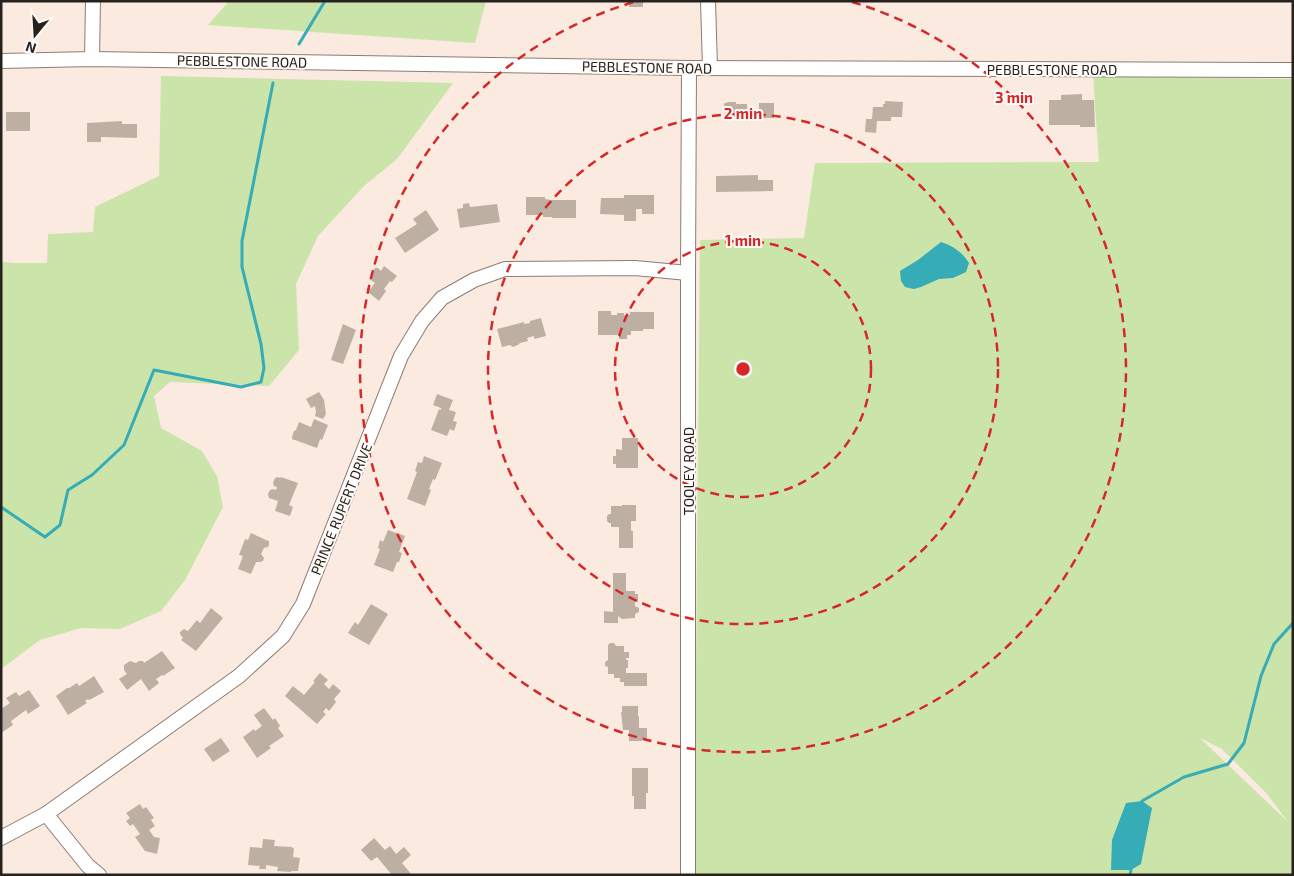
<svg xmlns="http://www.w3.org/2000/svg" width="1294" height="876" font-family="'Exo 2',sans-serif">
	<style>
		.green { fill: #cbe4aa; fill-rule: evenodd }
		.water { fill: #35acb6 }
		.lines { fill: none; stroke-linecap: round; stroke-linejoin: round }
		.stream { stroke: #35acb6; stroke-width: 3 }
		.building { fill: #bdb0a3 }
		.minor-casing { stroke: #8c7d74; stroke-width: 16 }
		.minor { stroke: #fff; stroke-width: 14 }
		.ring { fill: none; stroke: #d62828; stroke-width: 2.5; stroke-dasharray: 9 6 }
		.labels { text-anchor: middle; dominant-baseline: central; stroke-width: 4; stroke-linejoin: round; paint-order: stroke }
		.street-label { font-size: 14px; fill: #28221f; stroke: #fefaf8 }
		.centre { fill: #d62828; stroke: #fefaf8; stroke-width: 2.5 }
		.ring-label { font-size: 15px; text-anchor: middle; font-weight: bold; fill: #d62828; stroke: #fefaf8; stroke-width: 4; stroke-linejoin: round; paint-order: stroke }
	</style>
	<rect width="100%" height="100%" fill="#fbeae0"/>
	<!-- green -->
	<g class="green">
		<polygon points="229,1 486,1 475,43 208,25"/>
		<polygon points="161,76 453,83 397,159 364,186 318,236 296,284 299,350 269,386 170,382 154,396 161,428 202,451 217,476 223,507 185,580 161,611 120,629 81,628 40,640 1,669 1,262 15,263 47,263 48,234 93,232 95,207 159,176"/>
		<path d="M1093,76L1293,79V875H694L700,240L804,238L815,163L1099,162ZM1200,738L1222,749L1267,794L1288,822Z"/>
	</g>
	<!-- water -->
	<g class="water">
		<path d="M941,242C953,246 962,252 969,263L966,272L953,278L939,279L921,287L914,289L905,287L901,281L900,271L918,260Z"/>
		<polygon points="1142,801 1152,808 1141,864 1131,870 1111,870 1112,840 1126,803"/>
	</g>
	<g class="lines">
		<!-- stream -->
		<g class="stream">
			<polyline points="299,44 325,1"/>
			<polyline points="1,507 45,537 60,525 68,490 92,475 124,445 154,370 241,387 261,382 264,368 261,344 242,267 242,241 273,83"/>
			<polyline points="1142,801 1184,777 1228,764 1244,743 1261,676 1274,644 1293,623"/>
			<polyline points="1130,875 1131,870"/>
		</g>
	</g>
	<!-- building -->
	<g class="building">
		<rect x="629" y="1" width="14" height="6"/>
		<polygon points="1082,94 1082,100 1094,100 1095,127 1080,127 1080,125 1049,125 1049,100 1061,100 1061,95"/>
		<polygon points="885,101 903,102 902,117 891,117 891,121 877,121 876,133 865,132 866,119 872,119 873,107 883,107 883,104 885,104"/>
		<polygon points="727,102 736,102 736,104 747,104 747,118 737,118 737,117 728,117 728,115 725,114 724,103 727,103"/>
		<rect x="759" y="103" width="15" height="15"/>
		<rect x="6" y="112" width="24" height="19"/>
		<polygon points="122,121 122,124 137,124 137,138 101,137 101,142 87,142 87,123"/>
		<polygon points="758,175 758,180 773,180 773,191 716,192 716,176"/>
		<polygon points="624,195 654,195 654,214 642,214 642,209 636,209 636,221 624,221 624,215 600,214 601,198 624,198"/>
		<polygon points="526,197 545,197 545,199 551,200 576,200 576,218 552,218 552,217 543,217 543,215 526,215"/>
		<polygon points="469,203 470,207 497,204 500,222 460,228 457,209 463,208 463,204"/>
		<polygon points="426,210 439,230 405,253 395,238 417,224 413,219"/>
		<polygon points="384,266 397,276 392,282 390,281 384,289 386,291 379,301 368,292 375,283 369,279 373,273 373,271 375,268 378,268 381,271"/>
		<polygon points="598,311 611,311 611,315 617,315 617,313 624,313 624,315 630,315 630,312 654,312 654,329 643,329 643,331 631,331 631,335 627,335 627,339 619,339 619,335 598,335"/>
		<polygon points="541,318 546,336 534,339 534,336 527,338 528,341 520,343 518,345 513,347 510,345 502,347 497,329 524,322 524,324 530,323 530,321"/>
		<polygon points="343,324 356,330 343,364 331,360"/>
		<polygon points="319,392 324,400 326,414 323,419 315,416 316,412 315,406 311,408 306,399"/>
		<polygon points="437,394 453,400 449,410 456,412 453,421 457,422 454,431 450,429 447,436 431,430 439,409 441,410 441,408 433,405"/>
		<polygon points="314,419 328,425 322,440 320,439 317,448 292,439 292,437 294,431 296,430 299,422 311,427"/>
		<polygon points="622,438 638,438 638,468 616,468 616,464 613,464 613,456 616,456 616,449 622,450"/>
		<polygon points="424,456 442,463 435,480 433,479 429,489 431,490 425,506 407,499 417,472 415,471 418,462 422,463"/>
		<polygon points="278,477 280,478 281,477 298,483 289,505 293,507 290,516 275,511 278,501 269,498 268,494 270,490 273,489 276,490 277,487 274,486 273,483 275,478"/>
		<polygon points="622,505 636,505 636,521 631,521 631,531 633,531 633,548 619,548 619,527 611,527 611,523 609,523 607,521 607,516 609,514 611,514 611,506 622,506"/>
		<polygon points="388,530 405,536 399,552 402,553 399,562 397,562 393,572 374,565 380,549 378,548 380,540 383,542"/>
		<polygon points="251,533 266,540 269,541 269,545 268,547 264,548 261,554 264,558 263,561 260,562 256,562 251,574 238,569 243,556 239,555 245,539 248,540"/>
		<polygon points="613,573 626,573 626,591 635,591 635,594 638,594 638,602 635,602 635,606 639,608 639,612 635,614 635,618 622,619 618,616 618,623 604,623 604,611 613,612"/>
		<polygon points="371,604 388,614 369,645 348,633 355,622 358,625"/>
		<polygon points="211,608 223,618 196,651 181,640 183,638 180,634 180,632 184,629 188,631 197,620 200,623"/>
		<polygon points="610,643 614,643 616,646 624,646 624,652 629,652 629,658 626,658 626,660 628,660 628,668 626,668 626,673 647,673 647,686 624,686 624,682 620,682 620,678 614,678 614,674 608,674 608,667 605,666 605,662 608,660 608,645"/>
		<polygon points="162,651 175,668 163,676 162,675 156,679 159,683 149,691 141,679 127,690 119,679 127,674 124,670 124,665 130,661 136,663 139,661 143,661 144,663"/>
		<polygon points="320,673 328,680 324,684 329,689 333,684 341,691 334,699 336,702 329,711 326,708 323,712 326,714 317,724 285,696 293,686 304,695 315,682 313,681"/>
		<polygon points="94,676 104,692 93,698 89,700 88,699 85,701 87,703 68,715 56,696 67,688 69,688 77,683 79,686"/>
		<polygon points="29,690 40,706 28,714 26,710 11,721 13,725 1,733 1,709 10,703 6,698 16,692 19,696"/>
		<polygon points="622,706 638,706 638,717 639,716 639,728 647,728 647,739 642,739 642,741 629,741 629,730 623,730 621,712 622,712"/>
		<polygon points="264,708 273,720 275,718 280,726 278,728 284,736 269,746 271,748 257,758 243,737 254,729 255,731 262,726 254,715"/>
		<polygon points="221,738 230,751 213,762 204,749"/>
		<polygon points="632,768 648,768 648,793 646,793 646,809 634,809 634,796 632,796"/>
		<polygon points="140,804 143,809 146,807 154,818 151,820 155,826 149,830 154,837 160,838 157,854 145,851 135,837 140,834 133,824 130,826 126,821 130,818 126,813"/>
		<polygon points="374,838 385,850 390,846 396,854 404,847 411,855 402,863 412,875 392,875 377,857 371,861 361,850"/>
		<polygon points="263,839 275,840 274,846 292,847 294,849 293,857 300,858 298,871 291,871 291,872 277,871 278,867 266,865 266,869 259,869 260,866 248,865 250,847 262,848"/>
	</g>
	<g class="lines">
		<!-- minor casing -->
		<g class="minor-casing">
			<g id="minor">
				<polyline points="708,1 710,68"/>
				<polyline points="92,59 93,1"/>
				<polyline points="1,61 92,59 689,68 1293,70"/>
				<polyline points="46,814 88,866 99,875"/>
				<polyline points="1,838 46,814 239,676 283,636 303,604 401,356 422,321 442,298 474,280 505,269 635,268 688,273"/>
				<polyline points="688,875 688,273 689,68"/>
			</g>
		</g>
		<!-- minor -->
		<use href="#minor" class="minor"/>
	</g>
	<!-- distance rings -->
	<g class="ring">
		<circle cx="743" cy="369" r="128"/>
		<circle cx="743" cy="369" r="255"/>
		<path d="M852 2A383 383 0 1 1 634 2"/>
	</g>
	<g class="labels">
		<!-- street labels -->
		<g class="street-label">
			<text transform="translate(242 61) rotate(1)">PEBBLESTONE ROAD</text>
			<text transform="translate(647 67) rotate(1)">PEBBLESTONE ROAD</text>
			<text x="1052" y="69">PEBBLESTONE ROAD</text>
			<text transform="translate(688 471) rotate(-90)">TOOLEY ROAD</text>
			<text transform="translate(341 509) rotate(-68)">PRINCE RUPERT DRIVE</text>
		</g>
	</g>
	<circle cx="743" cy="369" r="8" class="centre"/>
	<g class="ring-label">
		<text x="1014" y="103">3 min</text>
		<text x="743" y="119">2 min</text>
		<text x="743" y="246">1 min</text>
	</g>
	<!-- border -->
	<rect width="1294" height="876" fill="none" stroke="#28221f" stroke-width="5"/>
	<!-- north arrow -->
	<g transform="translate(35 35) rotate(198)" stroke="#fefaf8" stroke-width="4" paint-order="stroke">
	<path d="M0-4L9 19L0 12L-9 19Z" fill="#28221f"/>
	<text y="-8" font-size="14" font-weight="bold" text-anchor="middle" fill="#28221f">N</text>
	</g>
</svg>
